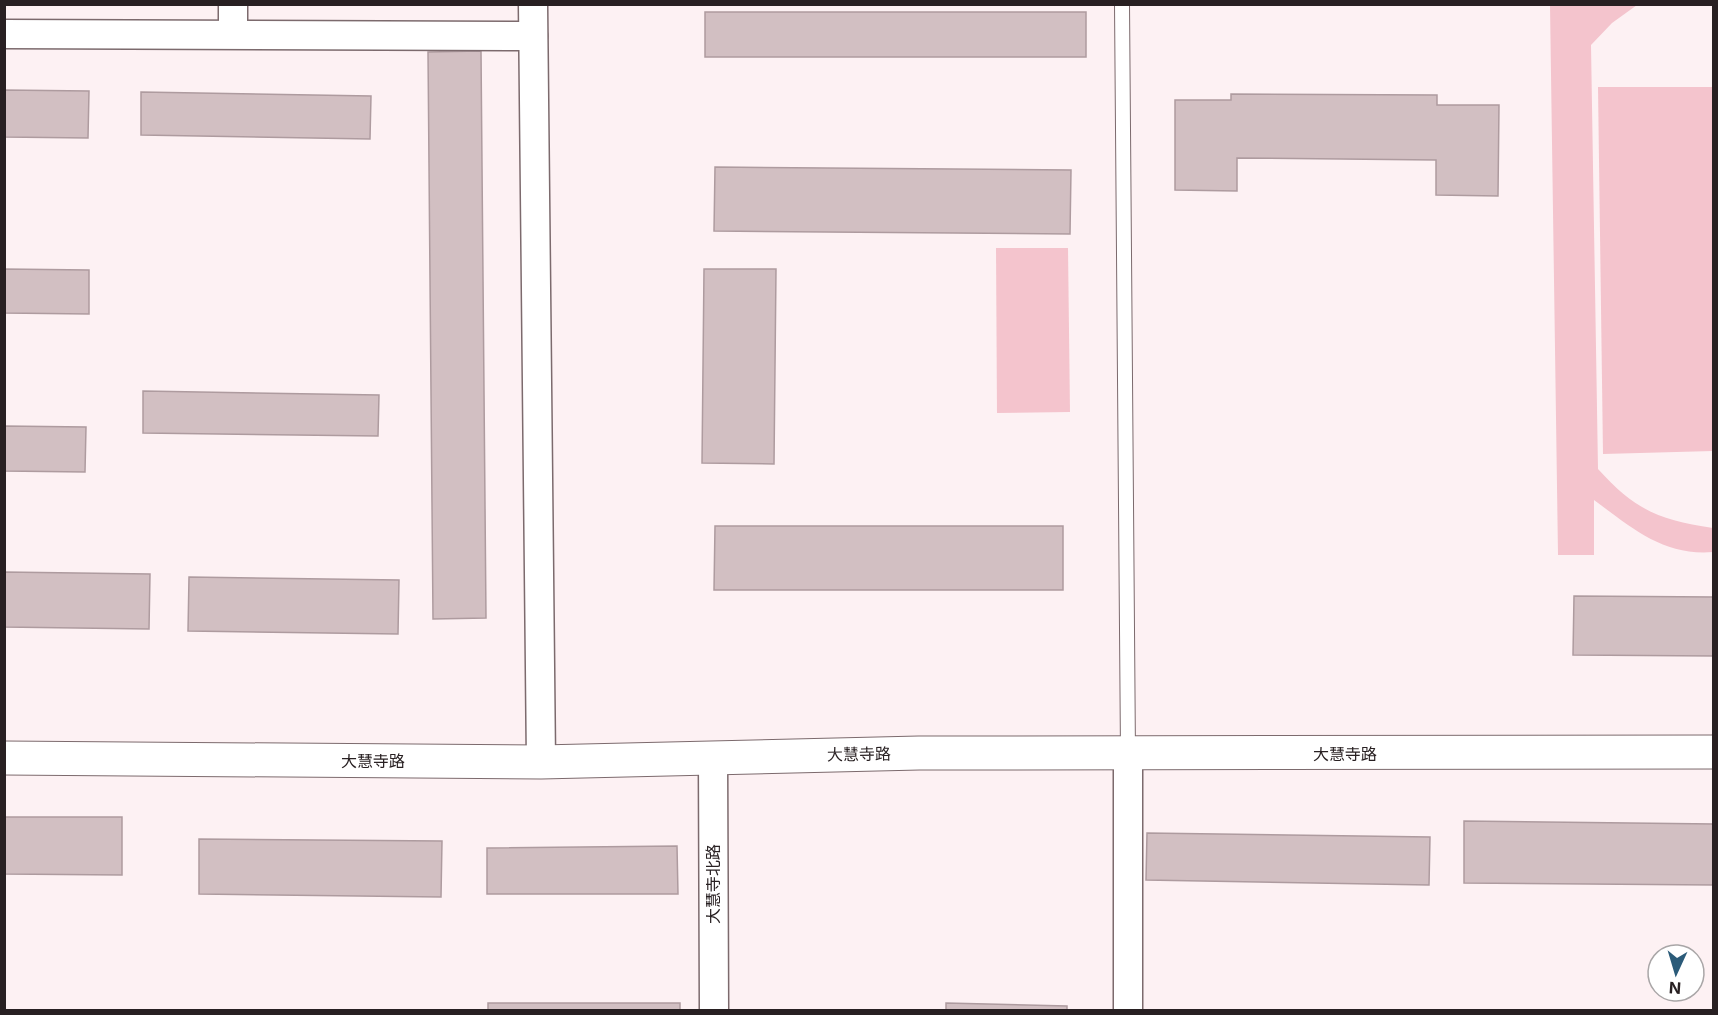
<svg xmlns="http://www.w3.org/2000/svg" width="1718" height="1015" font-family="Inter,'Noto Sans SC',sans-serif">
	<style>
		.green { fill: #f4c4cd }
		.building { fill: #d2bfc2; stroke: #ae9b9f; stroke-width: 1.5 }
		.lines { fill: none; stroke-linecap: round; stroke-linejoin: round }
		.service-casing { stroke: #7c6a6d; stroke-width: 16 }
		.minor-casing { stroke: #7c6a6d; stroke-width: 31 }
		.tertiary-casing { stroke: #7c6a6d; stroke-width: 35 }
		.service { stroke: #fff; stroke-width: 14 }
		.minor { stroke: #fff; stroke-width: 28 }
		.tertiary { stroke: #fff; stroke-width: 33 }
		.labels { text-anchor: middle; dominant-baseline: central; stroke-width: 4.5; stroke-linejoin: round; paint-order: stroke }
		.street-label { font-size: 16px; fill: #282022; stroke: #fff }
	</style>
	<rect width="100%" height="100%" fill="#fdf1f3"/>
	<!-- green -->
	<g class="green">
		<path d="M1550,5H1637L1612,23L1591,45L1598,469C1635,510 1659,520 1713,528V552C1663,556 1632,528 1594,500V555H1558Z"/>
		<polygon points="1598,87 1713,87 1713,451 1603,454"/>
		<polygon points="996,248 1068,248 1070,412 997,413"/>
	</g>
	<!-- building -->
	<g class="building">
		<rect x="705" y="12" width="381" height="45"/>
		<polygon points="481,51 486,618 433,619 428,52"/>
		<polygon points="4,90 89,91 88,138 4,137"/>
		<polygon points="141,92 371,96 370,139 141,135"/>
		<polygon points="1231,94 1437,95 1437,105 1499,105 1498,196 1436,195 1436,160 1237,158 1237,191 1175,190 1175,100 1231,100"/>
		<polygon points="715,167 1071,170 1070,234 714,231"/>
		<polygon points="4,269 89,270 89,314 4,313"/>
		<polygon points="704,269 776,269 774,464 702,463"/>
		<polygon points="143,391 379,395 378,436 143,433"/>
		<polygon points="4,426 86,427 85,472 4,471"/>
		<polygon points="715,526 1063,526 1063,590 714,590"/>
		<polygon points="4,572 150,574 149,629 4,627"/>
		<polygon points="189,577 399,580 398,634 188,631"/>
		<polygon points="1574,596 1714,597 1714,656 1573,655"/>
		<polygon points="4,817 122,817 122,875 4,874"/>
		<polygon points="1464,821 1714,824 1714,885 1464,883"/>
		<polygon points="1147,833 1430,837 1429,885 1146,880"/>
		<polygon points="199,839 442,841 441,897 199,894"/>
		<polygon points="677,846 678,894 487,894 487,848"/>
		<rect x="488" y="1003" width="192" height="7"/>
		<polygon points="946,1003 1067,1006 1067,1010 946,1010"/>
	</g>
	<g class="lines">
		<!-- service casing -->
		<g class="service-casing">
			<polyline id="service" points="1122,4 1128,754"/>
		</g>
		<!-- minor casing -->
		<g class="minor-casing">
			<g id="minor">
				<polyline points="233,4 233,34"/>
				<polyline points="533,4 541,762"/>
				<polyline points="4,34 533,36"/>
				<polyline points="713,757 714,1010"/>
				<polyline points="1128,1010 1128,754"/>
			</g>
		</g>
		<!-- tertiary casing -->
		<g class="tertiary-casing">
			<polyline id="tertiary" points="4,758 541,762 919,753 1714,752"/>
		</g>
		<!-- service -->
		<use href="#service" class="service"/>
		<!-- minor -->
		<use href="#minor" class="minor"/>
		<!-- tertiary -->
		<use href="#tertiary" class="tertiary"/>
	</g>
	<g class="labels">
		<!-- street labels -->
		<g class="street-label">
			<text transform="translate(859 754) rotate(-1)">大慧寺路</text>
			<text x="1345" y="754">大慧寺路</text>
			<text x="373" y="761">大慧寺路</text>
			<text transform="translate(713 884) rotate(-90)">大慧寺北路</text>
		</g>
	</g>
	<!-- border -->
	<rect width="1718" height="1015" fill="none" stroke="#282022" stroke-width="12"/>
	<!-- north arrow -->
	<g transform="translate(1676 973) rotate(184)"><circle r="28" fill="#ffffff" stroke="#a9a6a7" stroke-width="1.5"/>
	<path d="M0-4.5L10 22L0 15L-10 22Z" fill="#2b5b79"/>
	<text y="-9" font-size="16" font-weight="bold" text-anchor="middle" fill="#282022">N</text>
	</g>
</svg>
